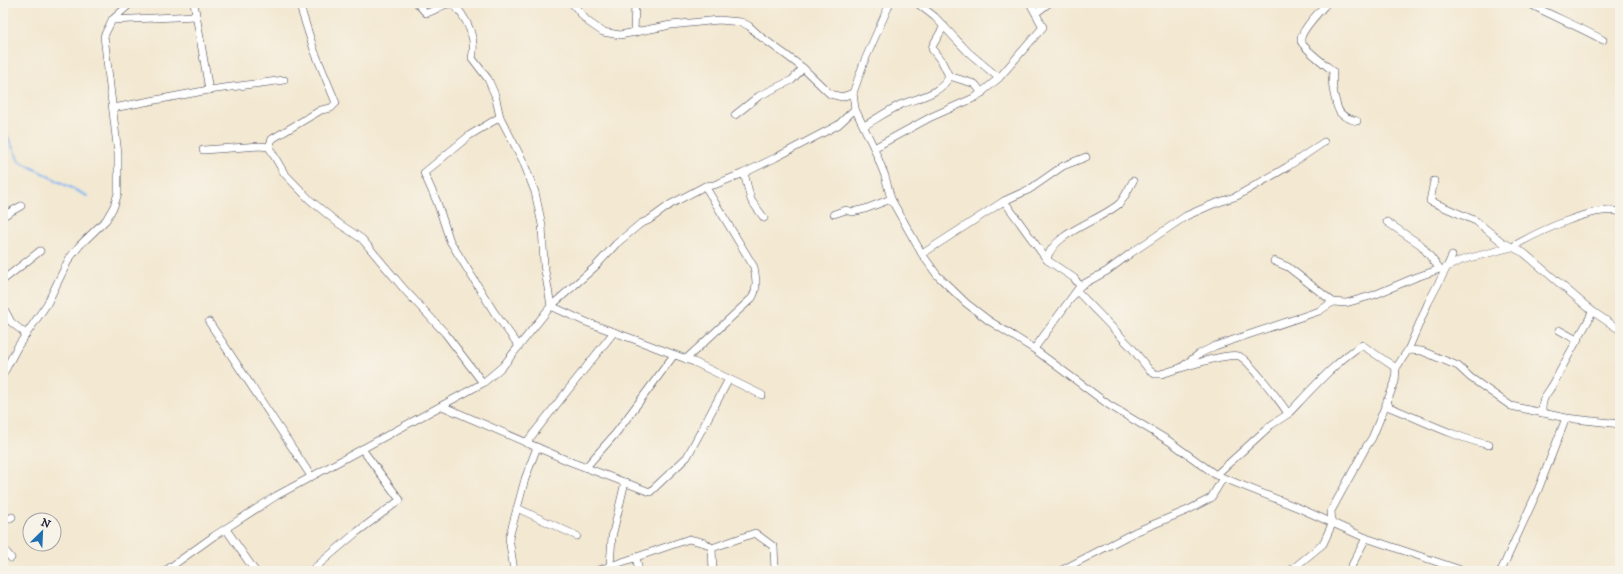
<svg xmlns="http://www.w3.org/2000/svg" width="1623" height="574" font-family="'IM FELL DW Pica',serif">
	<style>
		.lines { fill: none; stroke-linecap: round; stroke-linejoin: round }
		.stream { stroke: #83b7f1; stroke-width: 2 }
		.minor-casing { stroke: #414052; stroke-width: 8 }
		.minor { stroke: #fff; stroke-width: 7 }
	</style>
	<rect width="100%" height="100%" fill="#f7f3e8"/>
	<filter id="ink" filterUnits="userSpaceOnUse"><feTurbulence type="fractalNoise" baseFrequency=".025" numOctaves="2"/><feDisplacementMap in="SourceGraphic" scale="8" xChannelSelector="R" yChannelSelector="G"/><feConvolveMatrix kernelMatrix="1 2 1 2 8 2 1 2 1" color-interpolation-filters="sRGB"/></filter>
	<filter id="wash" filterUnits="userSpaceOnUse"><feTurbulence type="fractalNoise" baseFrequency=".012" numOctaves="4" result="noise"/><feDisplacementMap in="SourceGraphic" scale="16" xChannelSelector="R" yChannelSelector="G"/><feGaussianBlur stdDeviation="0.9" result="paint"/><feColorMatrix in="noise" values="0 0 0 0 0 0 0 0 0 0 0 0 0 0 0 0 0 1.4 0 .05"/><feComposite in="paint" operator="in"/></filter>
	<g filter="url(#wash)">
		<rect width="100%" height="100%" fill="#f3e8d1"/>
		<g class="lines">
			<!-- stream -->
			<polyline class="stream" points="3,127 19,161 87,196"/>
		</g>
	</g>
	<g filter="url(#ink)">
		<g class="lines">
			<!-- minor casing -->
			<g class="minor-casing">
				<g id="minor">
					<polyline points="194,3 209,90"/>
					<polyline points="299,3 314,50 336,103 331,108 321,110 272,139 269,147 284,173 310,200 338,223 362,239 404,289 445,333 483,383"/>
					<path d="M417,3L426,13C434,12 441,4 450,4C455,4 458,10 461,13C470,26 476,42 472,58L488,79L495,95L500,117L523,161L535,192L542,225L544,265L551,306L586,322L636,340L694,362L762,395"/>
					<polyline points="572,3 587,21 603,32 620,35 671,25 719,20 741,22 749,26 761,37 786,55 803,68 830,94 842,97 853,93"/>
					<polyline points="890,3 864,62 853,93 855,109 874,148 885,176 891,199 922,254 937,275 966,303 988,320 1034,349 1109,405 1169,441 1216,475 1299,508 1366,538 1464,571"/>
					<polyline points="917,3 935,17 968,52 999,78"/>
					<path d="M1327,3C1321,10 1299,32 1301,41C1302,47 1327,66 1333,71C1332,80 1332,86 1334,94C1338,112 1338,116 1357,121"/>
					<path d="M1528,3C1552,16 1578,26 1603,40"/>
					<polyline points="1036,13 1049,3"/>
					<polyline points="112,20 196,16"/>
					<polyline points="634,33 635,3"/>
					<polyline points="949,76 975,84 982,93"/>
					<polyline points="113,108 209,90 284,80"/>
					<polyline points="735,115 759,96 792,80 803,68"/>
					<polyline points="500,117 470,135 424,173 437,202 450,241 494,312 519,346"/>
					<path d="M864,126C876,119 889,110 902,104C918,98 943,93 949,76L942,62L932,49L933,45L944,26"/>
					<polyline points="874,148 931,117 976,97 999,78 1043,27 1030,3"/>
					<polyline points="203,150 260,146 269,147"/>
					<polyline points="744,173 751,200 764,218"/>
					<polyline points="1004,201 1047,260"/>
					<path d="M1620,212C1595,204 1534,234 1512,247L1524,253L1592,311L1620,330"/>
					<polyline points="834,214 846,210 852,212 865,209 891,199"/>
					<polyline points="3,216 21,206"/>
					<polyline points="922,254 1004,201 1030,189 1063,166 1086,157"/>
					<polyline points="1274,261 1288,267 1333,302 1346,303 1374,295 1414,278 1440,269 1421,245 1387,222"/>
					<polyline points="1445,268 1447,267 1452,256"/>
					<polyline points="3,280 40,251"/>
					<polyline points="1080,286 1107,271 1131,253 1186,216 1211,205 1237,196 1287,167 1324,142"/>
					<path d="M1077,291L1132,348L1150,371L1155,374H1161C1175,370 1227,352 1239,356C1248,359 1283,405 1288,414C1308,393 1337,360 1362,345L1396,368"/>
					<polyline points="3,307 11,322 26,334"/>
					<polyline points="209,322 311,476"/>
					<polyline points="1559,330 1577,340"/>
					<path d="M1034,349L1080,286L1074,278L1047,260C1051,233 1102,220 1120,203C1125,197 1129,188 1133,181"/>
					<polyline points="1408,350 1422,351 1458,366 1471,378 1511,406 1566,418 1620,424"/>
					<path d="M686,359L752,298C758,288 756,279 754,267L705,186"/>
					<polyline points="1182,367 1199,354 1215,346 1319,311 1333,302"/>
					<polyline points="3,374 18,346 47,304 69,259 80,245 106,220 114,206 118,193 118,154 104,36 112,20 131,3"/>
					<path d="M1387,400L1389,407C1422,420 1454,437 1489,445"/>
					<polyline points="442,406 571,462 650,492 687,457 729,379"/>
					<path d="M1542,413C1541,395 1549,394 1556,379C1566,359 1578,339 1589,319L1592,311"/>
					<polyline points="526,443 614,332"/>
					<polyline points="586,467 616,433 674,355"/>
					<polyline points="1216,475 1271,425 1288,414"/>
					<polyline points="517,508 577,536"/>
					<polyline points="3,522 12,517"/>
					<polyline points="226,529 255,571"/>
					<polyline points="3,548 11,558"/>
					<polyline points="712,548 713,571"/>
					<polyline points="636,557 639,571"/>
					<polyline points="610,565 612,537 625,482"/>
					<polyline points="165,571 214,536 276,496 483,383 503,366 551,306 595,267 616,244 640,224 649,220 671,204 705,186 714,185 744,173 775,158 838,125 855,109"/>
					<polyline points="311,571 357,532 400,500 362,449"/>
					<polyline points="514,571 509,538 525,479 537,447"/>
					<polyline points="596,571 689,539 705,543 712,548 755,533 774,547 775,571"/>
					<polyline points="1060,571 1135,532 1188,510 1211,498 1223,478"/>
					<polyline points="1290,571 1323,544 1332,524 1331,511 1366,447 1372,438 1395,382 1396,368 1408,350 1428,303 1447,267 1462,260 1512,247 1502,242 1476,221 1430,201 1434,181"/>
					<polyline points="1349,571 1366,538"/>
					<polyline points="1501,571 1538,490 1566,418"/>
				</g>
			</g>
			<!-- minor -->
			<use href="#minor" class="minor"/>
		</g>
	</g>
	<!-- margin -->
	<rect width="1623" height="574" fill="none" stroke="#f7f3e8" stroke-width="16"/>
	<!-- north arrow -->
	<g transform="translate(42 532) rotate(24)"><circle r="19" fill="#f7f3e8" stroke="#a29fa3"/>
	<path d="M0-3L7 15L0 10L-7 15Z" fill="#1f6fb2"/>
	<text y="-6" font-size="11" font-weight="bold" text-anchor="middle" fill="#22223b">N</text>
	</g>
</svg>
